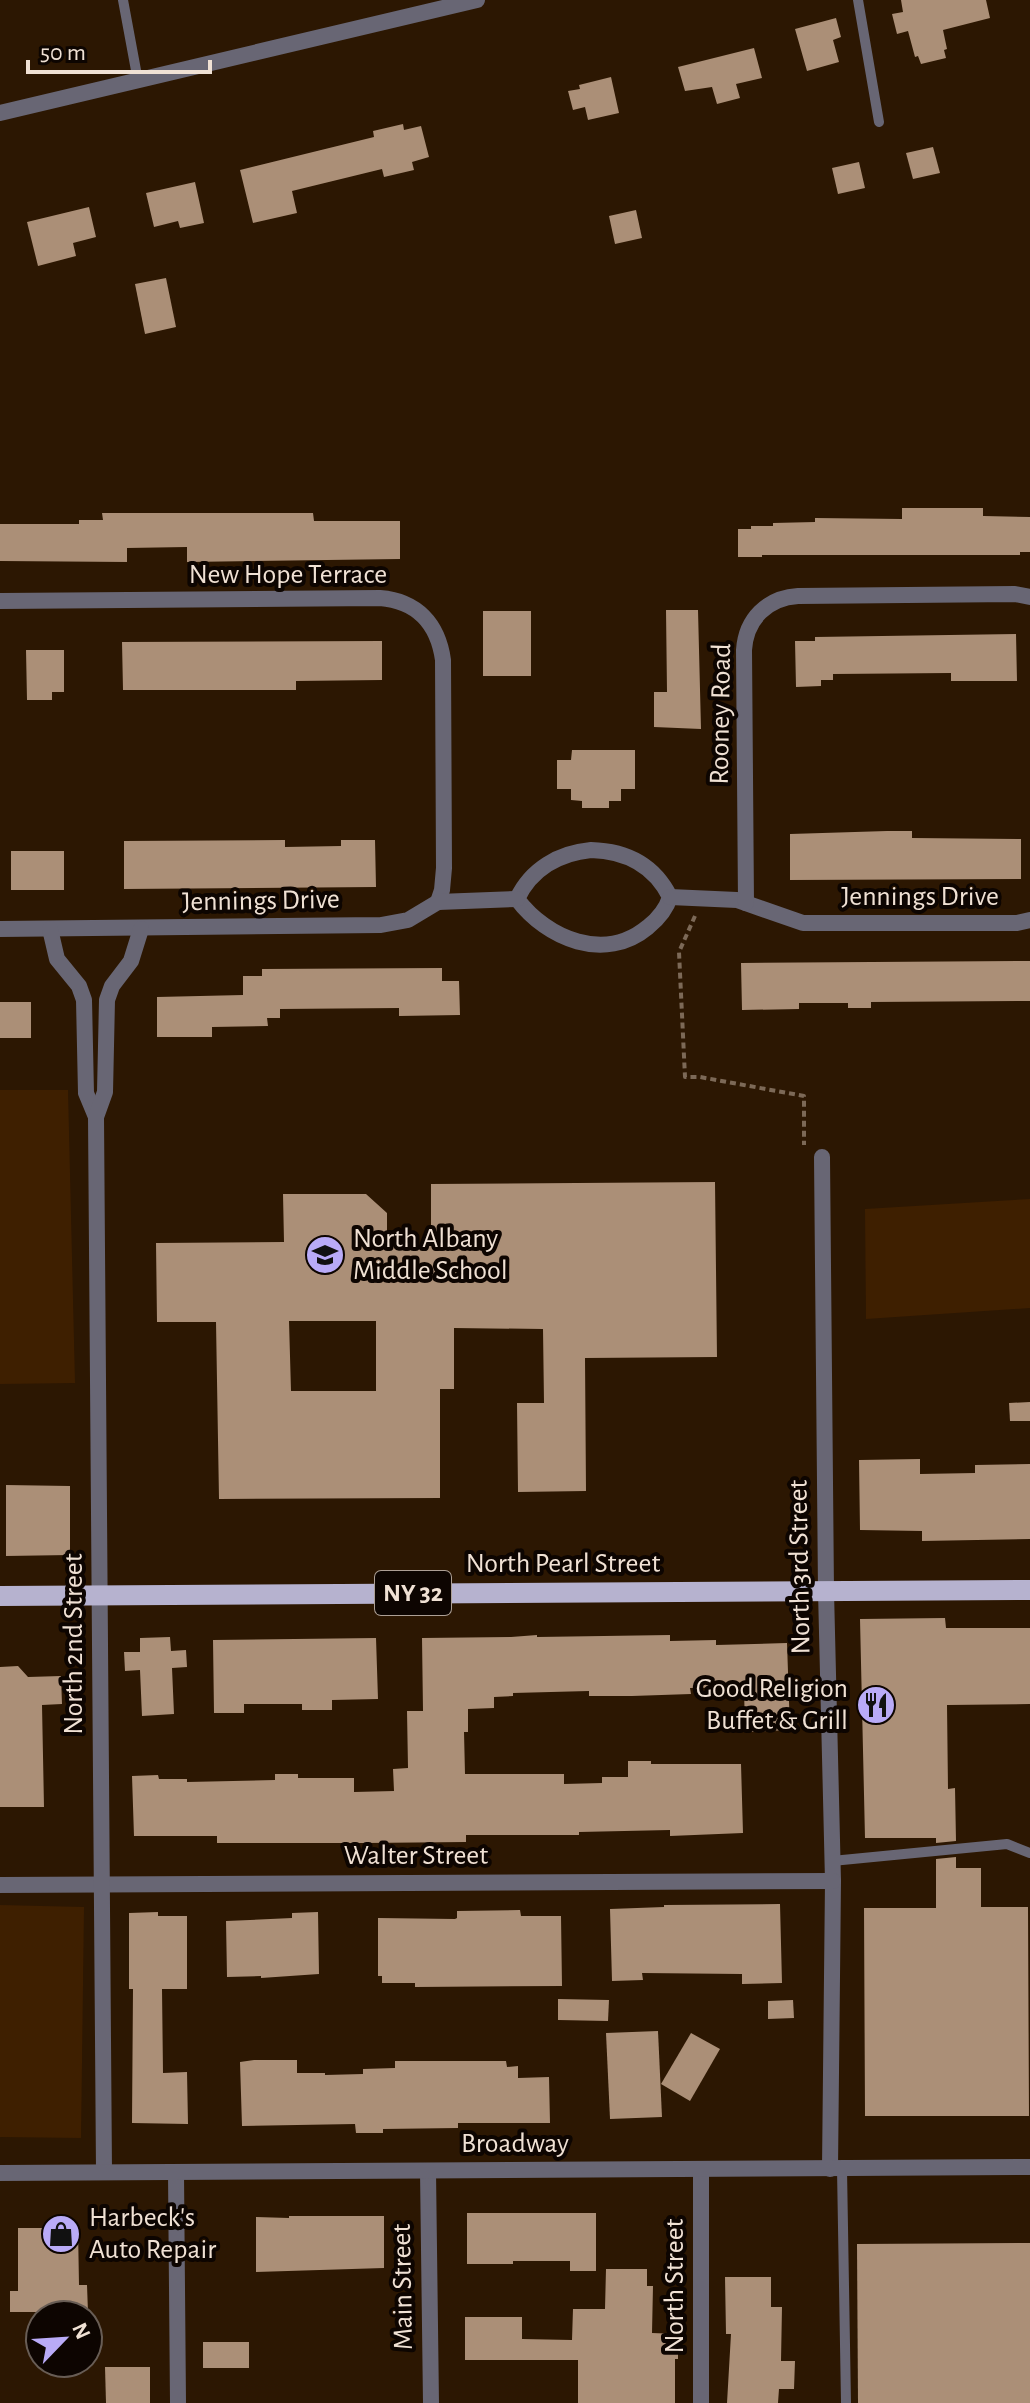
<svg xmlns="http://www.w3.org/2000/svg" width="1030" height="2403" font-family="'Alegreya Sans',sans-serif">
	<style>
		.green { fill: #3e1f00 }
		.building { fill: #ab8f77; fill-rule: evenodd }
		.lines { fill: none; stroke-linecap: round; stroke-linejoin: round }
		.path { stroke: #7c6957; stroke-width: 4; stroke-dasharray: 6 4; stroke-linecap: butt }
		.service { stroke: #686674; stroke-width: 10 }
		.minor { stroke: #686674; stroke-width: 16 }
		.tertiary { stroke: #686674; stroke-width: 16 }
		.primary { stroke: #b6b2cf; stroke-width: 20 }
		.labels { text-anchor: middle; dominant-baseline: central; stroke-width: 8; stroke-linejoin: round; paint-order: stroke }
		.shield { fill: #0d0501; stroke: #ac9f95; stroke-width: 2 }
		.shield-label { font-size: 26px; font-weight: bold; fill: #f0e1d4 }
		.street-label { font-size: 28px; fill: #f0e1d4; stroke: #0d0501 }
		.poi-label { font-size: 28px; fill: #f0e1d4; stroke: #0d0501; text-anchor: start }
	</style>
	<rect width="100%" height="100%" fill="#2c1702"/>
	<!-- green -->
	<g class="green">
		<polygon points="0,1090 68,1090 75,1383 0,1384"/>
		<polygon points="1030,1199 1030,1308 866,1319 865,1209"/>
		<polygon points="0,1905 84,1907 81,2138 0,2137"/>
	</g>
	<!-- building -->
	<g class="building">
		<polygon points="901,0 986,0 990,18 943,30 947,49 944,50 946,58 921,64 918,56 915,57 908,31 897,34 892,14 903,12"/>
		<polygon points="836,18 841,37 833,40 839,62 807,71 795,29"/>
		<polygon points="754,48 762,78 736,84 740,98 717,104 712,87 685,91 678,67"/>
		<polygon points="611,77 619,113 588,120 585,107 573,110 568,91 580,89 579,85"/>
		<polygon points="403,124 404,130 421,126 429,157 412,162 414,170 384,177 382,169 292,191 297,213 253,223 240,170 374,137 373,131"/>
		<polygon points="933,147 940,173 913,179 906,153"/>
		<polygon points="859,162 865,188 838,194 832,168"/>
		<polygon points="195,182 204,223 180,228 178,221 154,227 146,193"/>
		<polygon points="89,207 96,237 73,243 76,256 38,266 27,222"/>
		<polygon points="636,210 642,238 615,244 609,216"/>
		<polygon points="166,278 176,327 145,334 135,284"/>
		<polygon points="902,508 983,508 983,516 1030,517 1030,552 1020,552 1020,555 762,555 762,557 738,557 738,529 751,529 751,526 773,526 773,523 815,522 815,518 902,519"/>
		<polygon points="102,513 313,513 314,521 400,521 400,559 187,562 187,547 127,548 127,562 0,561 0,524 79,524 79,520 103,520"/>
		<polygon points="666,610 698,610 701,729 654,727 654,692 667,692"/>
		<rect x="483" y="611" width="48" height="65"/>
		<polygon points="1016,634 1017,681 951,681 951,673 833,674 833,680 821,680 821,686 796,687 795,641 815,641 815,637"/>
		<polygon points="382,641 382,680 296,681 296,690 123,690 122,642"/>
		<polygon points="26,650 64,650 64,692 52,692 52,700 27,700"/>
		<polygon points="572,750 635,750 635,789 621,789 621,801 609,801 609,808 582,808 582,801 571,800 571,789 557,789 557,760 571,760"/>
		<polygon points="887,831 912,831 912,838 1021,839 1021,879 790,880 790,834"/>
		<polygon points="285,840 285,847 341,846 341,840 375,840 376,887 124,889 124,841"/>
		<rect x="11" y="851" width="53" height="39"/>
		<polygon points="1030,961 1030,1001 871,1002 871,1008 848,1008 848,1003 799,1003 799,1009 742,1010 741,963"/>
		<polygon points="442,968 442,981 459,981 460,1015 399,1016 399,1008 280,1009 280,1018 267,1018 268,1026 212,1027 212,1037 157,1037 157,997 243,995 243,976 262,976 262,969"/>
		<rect x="0" y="1002" width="31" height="36"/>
		<path d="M715,1182L717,1357L585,1358L586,1491L518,1492L517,1403H544L543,1329L454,1328V1389H440V1498L219,1499L216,1322H157L156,1243L284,1242L283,1194H366L387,1213V1246H431V1184ZM289,1321H376V1391H291Z"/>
		<polygon points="1030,1402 1030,1421 1010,1421 1009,1403"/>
		<polygon points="920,1459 920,1474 975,1473 975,1465 1030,1464 1030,1539 922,1541 922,1531 860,1530 859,1460"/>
		<polygon points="6,1485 70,1486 70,1555 6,1556"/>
		<polygon points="945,1618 946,1628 1030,1628 1030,1704 947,1705 948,1789 955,1788 956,1841 936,1843 936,1838 865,1838 860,1619"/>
		<polygon points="537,1635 537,1637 670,1635 670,1641 716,1640 716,1645 787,1643 790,1730 745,1732 744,1687 690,1688 691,1694 632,1696 589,1696 589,1691 513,1693 513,1696 494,1697 494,1708 468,1709 468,1732 464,1732 465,1774 564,1774 564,1784 602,1783 602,1777 628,1777 628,1761 651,1761 651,1764 741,1764 743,1833 670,1836 670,1830 579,1832 579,1835 466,1835 466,1842 365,1843 217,1843 217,1836 134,1836 132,1776 158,1775 159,1779 187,1779 187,1782 275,1780 275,1774 298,1774 298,1778 354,1778 354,1792 394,1791 393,1769 408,1768 407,1711 423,1711 422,1638 511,1637"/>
		<polygon points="170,1637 171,1651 186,1650 187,1667 172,1668 174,1714 142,1716 140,1670 125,1671 124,1652 140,1652 140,1638"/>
		<polygon points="376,1638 378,1699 332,1700 332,1710 302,1710 302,1704 244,1704 244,1713 214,1713 213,1640"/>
		<polygon points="18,1666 28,1677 61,1676 62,1704 42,1705 44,1807 0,1807 0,1667"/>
		<polygon points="956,1857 956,1868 981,1868 981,1907 1028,1907 1029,2116 865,2116 864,1908 936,1908 936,1859"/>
		<polygon points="780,1904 782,1983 742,1984 742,1974 642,1973 643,1980 612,1981 610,1909 664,1907 664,1905"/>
		<polygon points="520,1910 521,1916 561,1916 562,1986 415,1987 415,1983 382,1983 382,1976 378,1976 378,1918 455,1919 457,1918 457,1911"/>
		<polygon points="158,1912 158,1916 187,1916 187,1989 162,1989 163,2073 187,2072 188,2124 132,2123 133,1989 129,1989 129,1913"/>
		<polygon points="318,1912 319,1974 261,1978 261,1976 227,1977 226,1921 292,1918 292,1913"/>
		<polygon points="558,1999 609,2000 608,2021 558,2020"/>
		<polygon points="793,2000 794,2018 768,2019 768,2001"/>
		<polygon points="658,2031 662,2117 610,2119 606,2033"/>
		<polygon points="691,2033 720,2049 690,2101 661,2084"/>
		<polygon points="254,2060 297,2060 297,2073 325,2073 325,2075 363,2074 363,2069 395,2068 395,2061 506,2061 507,2067 518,2066 518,2078 549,2077 550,2123 458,2123 458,2128 383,2129 383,2133 356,2133 355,2124 242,2126 240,2062"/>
		<polygon points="467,2213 596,2213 596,2271 570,2271 570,2261 513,2261 513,2264 467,2264"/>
		<polygon points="289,2216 384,2216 384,2268 256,2272 256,2217 289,2218"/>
		<polygon points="18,2228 78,2228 79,2285 87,2285 88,2312 10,2312 10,2291 18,2291"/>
		<polygon points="1030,2243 1030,2403 858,2403 857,2244"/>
		<polygon points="606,2269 647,2269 647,2286 653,2286 652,2333 678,2334 678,2359 675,2359 675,2403 578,2403 578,2360 465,2360 465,2317 522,2317 522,2339 572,2340 573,2309 605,2309"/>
		<polygon points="725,2277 771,2277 771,2307 782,2307 781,2361 795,2361 794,2389 779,2389 778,2403 727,2403 731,2334 726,2334"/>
		<rect x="203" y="2342" width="46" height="26"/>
		<polygon points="105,2367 150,2367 150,2403 106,2403"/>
	</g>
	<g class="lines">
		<!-- path -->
		<polyline class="path" points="695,916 679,952 685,1077 700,1077 804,1096 804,1145"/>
		<!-- service -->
		<g class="service">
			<polyline points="123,0 138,81"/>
			<polyline points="858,0 879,122"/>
			<polyline points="832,1861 1007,1844 1030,1853"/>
			<polyline points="842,2169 846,2403"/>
		</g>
		<!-- minor -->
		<g class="minor">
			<path d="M0,601L380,598C417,601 438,624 443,660L444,868L442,890L438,902"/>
			<path d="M591,850C626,851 654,865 670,897C666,910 658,919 648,927C605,963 547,939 517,899C531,869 559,853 591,850Z"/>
			<polyline points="670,897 737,900 803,923 1017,923 1030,920"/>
			<path d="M746,903L744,650C746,619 767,598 798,596L1015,594L1030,597"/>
			<polyline points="0,929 381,925 408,920 438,902 517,899"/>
			<polyline points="50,929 57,959 79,986 84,1000 86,1093 96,1117"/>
			<polyline points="822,1157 826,1591 833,1881 830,2169"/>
			<polyline points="0,1885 833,1881"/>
			<polyline points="104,2171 96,1117 105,1092 107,1000 112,986 131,961 141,929"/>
			<polyline points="428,2171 431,2403"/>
			<polyline points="176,2173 178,2403"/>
			<polyline points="701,2403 701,2169"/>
		</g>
		<!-- tertiary -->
		<g class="tertiary">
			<polyline points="0,113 477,0"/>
			<polyline points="0,2173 1030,2167"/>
		</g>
		<!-- primary -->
		<polyline class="primary" points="0,1596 1030,1590"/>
	</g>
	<!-- icons -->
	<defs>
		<g id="school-disc" transform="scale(2)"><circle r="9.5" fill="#b9abf7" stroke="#0d0501"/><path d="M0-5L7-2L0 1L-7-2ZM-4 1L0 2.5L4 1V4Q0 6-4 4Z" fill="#111"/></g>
		<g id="restaurant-disc" transform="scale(2)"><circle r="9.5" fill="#b9abf7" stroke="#0d0501"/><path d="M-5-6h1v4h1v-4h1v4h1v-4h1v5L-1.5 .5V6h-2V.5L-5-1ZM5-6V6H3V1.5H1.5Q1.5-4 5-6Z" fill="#111"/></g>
		<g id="shop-disc" transform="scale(2)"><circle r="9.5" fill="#b9abf7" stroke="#0d0501"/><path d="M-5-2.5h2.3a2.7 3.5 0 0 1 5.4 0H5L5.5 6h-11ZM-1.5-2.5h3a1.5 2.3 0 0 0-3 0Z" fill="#111"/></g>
	</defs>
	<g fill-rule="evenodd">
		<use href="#school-disc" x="325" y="1255"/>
		<use href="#restaurant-disc" x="876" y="1705"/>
		<use href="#shop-disc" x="61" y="2234"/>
	</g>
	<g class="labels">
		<!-- shield labels -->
		<rect class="shield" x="375" y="1571" width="76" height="44" rx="6"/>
		<g class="shield-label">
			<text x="413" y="1593">NY 32</text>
		</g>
		<!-- street labels -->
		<g class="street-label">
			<text x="288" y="575">New Hope Terrace</text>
			<text transform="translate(721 714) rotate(-89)">Rooney Road</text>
			<text x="920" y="897">Jennings Drive</text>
			<text transform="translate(261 901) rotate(-1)">Jennings Drive</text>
			<text x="563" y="1564">North Pearl Street</text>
			<text transform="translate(800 1567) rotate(-91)">North 3rd Street</text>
			<text transform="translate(74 1644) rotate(-90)">North 2nd Street</text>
			<text x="416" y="1856">Walter Street</text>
			<text x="515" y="2144">Broadway</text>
			<text transform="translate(675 2286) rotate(-90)">North Street</text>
			<text transform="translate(403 2287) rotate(-91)">Main Street</text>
		</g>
		<!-- poi labels -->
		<g class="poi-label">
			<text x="353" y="1239">North Albany<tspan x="353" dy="32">Middle School</tspan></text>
			<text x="848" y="1689" text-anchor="end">Good Religion<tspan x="848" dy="32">Buffet &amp; Grill</tspan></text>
			<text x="89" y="2218">Harbeck's<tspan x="89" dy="32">Auto Repair</tspan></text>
		</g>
	</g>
	<!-- north arrow -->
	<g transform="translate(64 2339) rotate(65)"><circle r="38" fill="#0d0501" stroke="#685d55" stroke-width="2"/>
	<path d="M0-6L14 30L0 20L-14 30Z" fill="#b9abf7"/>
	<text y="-12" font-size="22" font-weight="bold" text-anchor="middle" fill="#f0e1d4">N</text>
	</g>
	<!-- scale -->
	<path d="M28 60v12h182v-12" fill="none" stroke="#f0e1d4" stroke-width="4"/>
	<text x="40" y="60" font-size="24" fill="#f0e1d4" stroke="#0d0501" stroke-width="6" paint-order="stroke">50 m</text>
</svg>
